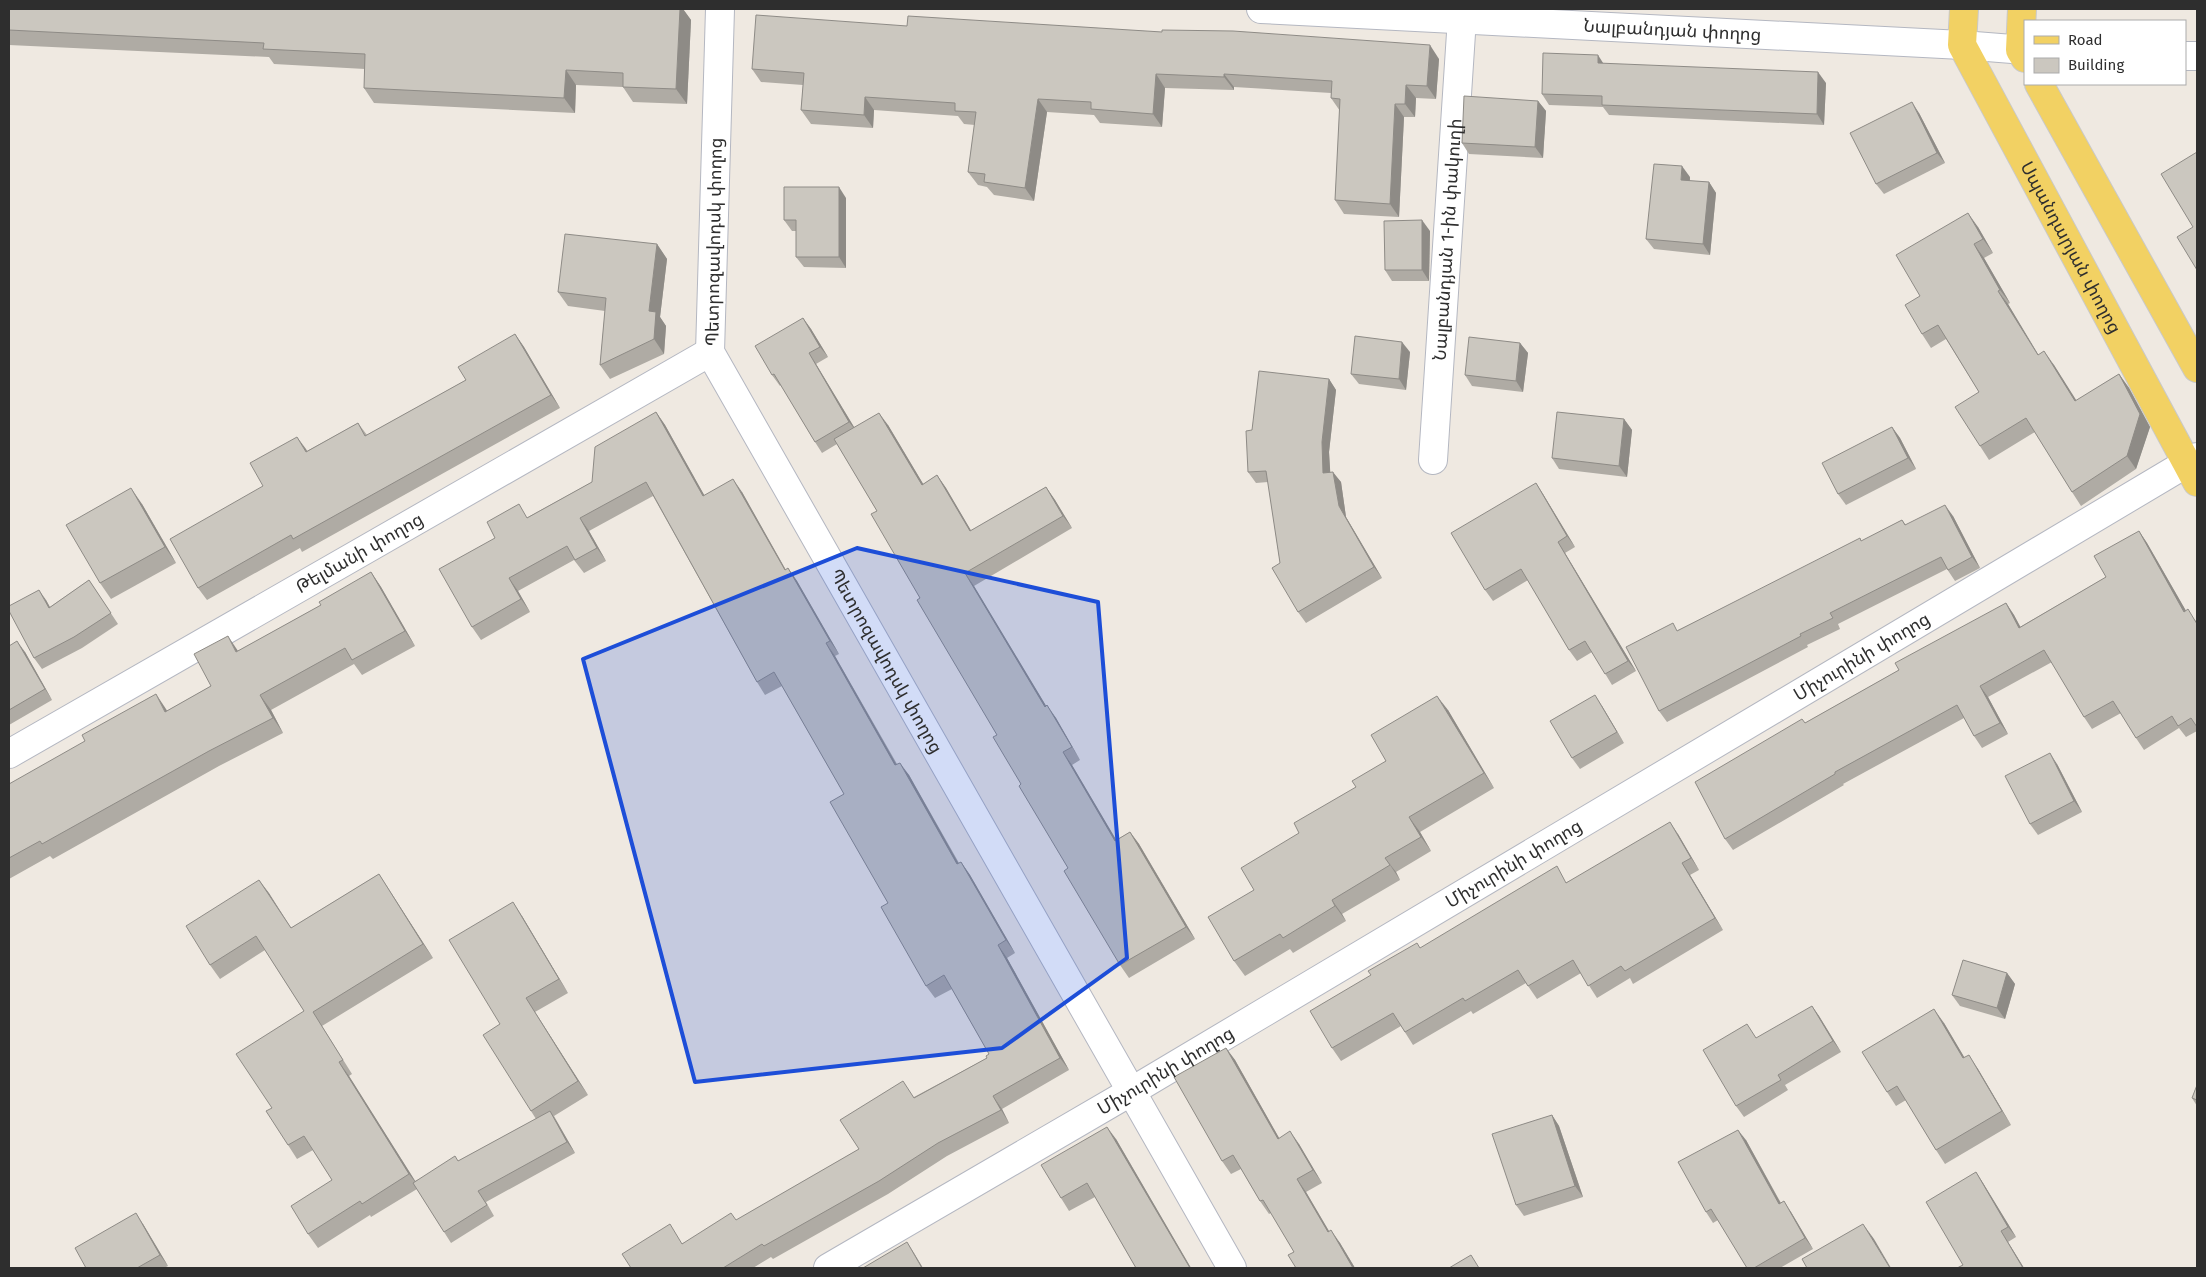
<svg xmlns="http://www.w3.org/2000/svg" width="2206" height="1277" font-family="'Fira Sans','Noto Sans Armenian',sans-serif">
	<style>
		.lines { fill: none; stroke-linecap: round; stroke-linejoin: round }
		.minor-casing { stroke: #b4b7c1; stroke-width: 30 }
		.tertiary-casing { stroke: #b4b7c1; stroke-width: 30 }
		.primary-casing { stroke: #c9c9c9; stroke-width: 30 }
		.minor { stroke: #fff; stroke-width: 28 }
		.tertiary { stroke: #fff; stroke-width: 28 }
		.primary { stroke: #f2d163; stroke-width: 28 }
		.wall { fill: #afaba4 }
		.shaded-wall { fill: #8e8b86 }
		.building { fill: #cbc7bf; stroke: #8e8b86 }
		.marked { fill: #1d4ed8; fill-opacity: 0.2; stroke: #1d4ed8; stroke-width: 4; stroke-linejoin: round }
		.labels { text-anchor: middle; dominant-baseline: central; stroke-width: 4; stroke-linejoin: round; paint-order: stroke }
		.street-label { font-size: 18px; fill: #2e2e2e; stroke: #fff }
	</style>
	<rect width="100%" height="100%" fill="#efe9e1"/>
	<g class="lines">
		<!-- minor casing -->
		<g class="minor-casing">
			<g id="minor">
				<path id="s1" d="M720,9L710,352L1232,1268"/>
				<path id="s2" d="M1433,460L1462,18"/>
				<path id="s3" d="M9,754L710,352"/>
				<path id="s4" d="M828,1268L1132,1091L2197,457"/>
			</g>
		</g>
		<!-- tertiary casing -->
		<g class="tertiary-casing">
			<g id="tertiary">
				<path id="s5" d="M1261,9L1962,45L2025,50"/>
				<polyline points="2185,56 2197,56"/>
			</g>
		</g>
		<!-- primary casing -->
		<g class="primary-casing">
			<g id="primary">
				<path id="s6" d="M1964,9L1962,45L2197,482"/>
				<polyline points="2022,9 2020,50 2025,58"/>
				<polyline points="2039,84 2197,368"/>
			</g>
		</g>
		<!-- minor -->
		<use href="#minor" class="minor"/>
		<!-- tertiary -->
		<use href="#tertiary" class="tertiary"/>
		<!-- primary -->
		<use href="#primary" class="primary"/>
	</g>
	<!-- wall -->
	<g class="wall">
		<polygon points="9,9 683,9 691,20 687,104 633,102 623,87 576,85 575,113 374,103 364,88 365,69 274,64 269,57 9,45"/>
		<polygon points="2136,9 2153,9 2153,10"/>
		<polygon points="907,26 1439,59 1436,99 1416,98 1415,117 1404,117 1399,217 1344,214 1335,200 1340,111 1331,98 1331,93 1234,87 1234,90 1165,88 1162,127 1100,123 1094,115 1047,112 1034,201 994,195 987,187 978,185 968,172 975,125 964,124 958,116 874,110 873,128 811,124 801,110 803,85 761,82 752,69"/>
		<polygon points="1604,64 1826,83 1824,125 1609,115 1603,107 1549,105 1542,94"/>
		<polygon points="1538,101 1546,111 1543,158 1469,154 1462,143"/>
		<polygon points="1919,113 1945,163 1884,194 1876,184"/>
		<polygon points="1690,177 1690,181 1709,182 1716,193 1710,255 1654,249 1646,239"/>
		<polygon points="846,198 846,268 804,267 796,257 796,231 792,231 784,220"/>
		<polygon points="1978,227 1993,253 1984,258 2010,303 2008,304 2038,355 2054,365 2076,401 2119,374 2129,388 2150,427 2136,469 2081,506 2072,492 2035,432 1989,460 1980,446 1979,392 1946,339 1931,348 1922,334 1920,296"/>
		<polygon points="1430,231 1429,281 1392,281 1385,270"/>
		<polygon points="657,244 667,259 660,317 666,326 664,354 610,379 600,365 605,311 568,306 558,292"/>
		<polygon points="803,318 811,329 828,357 816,364 854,427 888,425 923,484 937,475 946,488 971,531 1046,487 1055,500 1072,528 974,586 1046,706 1056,718 1080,760 1072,765 1116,840 1130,832 1139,844 1195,939 1129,978 1120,965 1068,868 1021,784 997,735 920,598 877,511 837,444 822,453 815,442 781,385 780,386 772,375"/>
		<polygon points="515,334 524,347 560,408 302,552 300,548 207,600 198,588 263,486 307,451 358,423 367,435 466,380"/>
		<polygon points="1520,343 1528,353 1523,392 1472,386 1465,375"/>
		<polygon points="1410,352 1406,390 1359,384 1351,374"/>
		<polygon points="1329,379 1336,390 1329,452 1330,472 1341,482 1346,517 1382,578 1306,623 1298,612 1280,563 1268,482 1256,483 1248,472 1252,430"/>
		<polygon points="656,412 665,425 704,495 742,492 786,570 788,568 797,581 839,654 835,656 897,764 909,775 959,863 961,862 970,875 1015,953 1007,958 1069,1070 1002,1109 1009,1123 947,1156 888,1194 773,1259 771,1257 753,1268 631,1268 683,1243 737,1220 859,1149 914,1097 987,1058 989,1054 952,989 935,998 926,986 888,903 844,794 782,686 765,695 757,682 653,496 589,531 606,561 584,573 574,560 518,591 530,612 481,640 472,627 495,538 528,517 592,482"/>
		<polygon points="1624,419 1632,430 1627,477 1559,469 1552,458"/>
		<polygon points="1892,427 1900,438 1916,469 1846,505 1838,494"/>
		<polygon points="1536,483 1543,494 1575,547 1565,553 1636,671 1612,685 1592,652 1577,661 1569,650 1528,580 1493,601 1485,590"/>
		<polygon points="142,504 176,563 111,599 100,583"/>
		<polygon points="1953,516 1980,568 1955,581 1947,569 1838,624 1840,629 1807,645 1808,647 1667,722 1659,711 1678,630 1862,541 1902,520 1906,525"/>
		<polygon points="2139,531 2147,543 2186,611 2197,622 2197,731 2186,737 2179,728 2144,750 2136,738 2121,713 2092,729 2084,717 2052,662 1988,697 2008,734 1982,748 1974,736 1964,718 1843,784 1844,785 1733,850 1725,839 1805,723 1899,670 2006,603 2014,615 2020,627 2106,577"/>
		<polygon points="371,572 381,587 415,646 362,675 354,664 271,710 283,733 219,766 53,859 50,856 9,879 9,784 167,711 211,686 238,651 321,605"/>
		<polygon points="89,580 118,624 82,648 42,669 34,658 46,600 50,607"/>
		<polygon points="9,646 25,652 52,700 9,725"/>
		<polygon points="1602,706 1624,743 1580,769 1572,758"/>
		<polygon points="1448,710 1494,788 1420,832 1431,851 1396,872 1400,880 1342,914 1346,921 1293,953 1290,949 1245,976 1234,961 1254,890 1299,833 1356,787 1386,761"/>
		<polygon points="2057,764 2082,812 2038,835 2030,824"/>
		<polygon points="1678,834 1699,870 1690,875 1723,930 1633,984 1630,978 1597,998 1581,973 1537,999 1526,983 1473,1014 1471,1011 1413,1045 1401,1026 1341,1061 1332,1048 1421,948 1567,882"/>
		<polygon points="379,874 433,958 322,1026 352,1074 349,1076 415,1181 458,1161 536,1119 531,1111 500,1024 522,916 568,993 535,1012 588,1095 554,1116 575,1153 486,1202 494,1216 451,1243 417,1189 371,1217 370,1215 318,1248 308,1234 332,1180 313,1150 297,1159 288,1145 272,1108 304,1011 265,950 220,979 210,965 259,880 291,928"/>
		<polygon points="2007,973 2015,984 2005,1019 1960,1006 1952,995"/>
		<polygon points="1812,1006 1819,1016 1841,1052 1785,1085 1788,1090 1744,1117 1736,1106"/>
		<polygon points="1944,1023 1964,1057 1978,1069 2011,1125 1945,1164 1936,1150 1906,1100 1896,1106 1887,1092"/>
		<polygon points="1226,1048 1235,1060 1279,1138 1299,1144 1322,1183 1306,1192 1329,1231 1340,1243 1355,1268 1296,1268 1294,1252 1271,1213 1269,1214 1260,1201 1241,1169 1231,1174 1222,1161"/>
		<polygon points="2197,1085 2197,1106 2192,1098"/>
		<polygon points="1552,1115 1559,1126 1583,1197 1524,1216 1516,1205"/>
		<polygon points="1116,1139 1191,1268 1136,1268 1095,1197 1069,1211 1061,1198"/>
		<polygon points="1746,1140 1781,1203 1791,1212 1813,1249 1780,1268 1747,1268 1718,1220 1713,1223 1706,1212"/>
		<polygon points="1976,1172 1983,1183 2016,1237 2008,1242 2024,1268 1957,1268 1963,1265"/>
		<polygon points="143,1224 168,1266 164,1268 86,1268"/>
	</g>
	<!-- shaded-wall -->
	<g class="shaded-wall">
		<polygon points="680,9 683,9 691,20 687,104 676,89"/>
		<polygon points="1430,45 1439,59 1436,99 1427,86"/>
		<polygon points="1598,55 1605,66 1598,63"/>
		<polygon points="566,70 576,85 575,113 564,98"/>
		<polygon points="1818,72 1826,83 1824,125 1817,114"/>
		<polygon points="1156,74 1165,88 1162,127 1153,114"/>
		<polygon points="1224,74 1234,87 1234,90 1224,77"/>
		<polygon points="1406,85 1416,98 1415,117 1405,104"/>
		<polygon points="865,97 874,110 873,128 864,115"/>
		<polygon points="1038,99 1047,112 1034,201 1025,188"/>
		<polygon points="1538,101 1546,111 1543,158 1535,147"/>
		<polygon points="1912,102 1919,113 1945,163 1937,153"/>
		<polygon points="1395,104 1404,117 1399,217 1390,204"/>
		<polygon points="1682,166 1690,177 1689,191 1681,180"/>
		<polygon points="1709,182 1716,193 1710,255 1703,244"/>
		<polygon points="839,187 846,198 846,268 839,257"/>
		<polygon points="1968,213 1978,227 1993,253 1983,239"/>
		<polygon points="1422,220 1430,231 1429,281 1422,270"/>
		<polygon points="657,244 667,259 660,317 666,326 664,354 654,339 649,311"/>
		<polygon points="1974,244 1984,258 2010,303 2000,290"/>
		<polygon points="1998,291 2008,304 2047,369 2038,355"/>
		<polygon points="803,318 811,329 828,357 820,347"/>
		<polygon points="515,334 524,347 560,408 551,395"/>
		<polygon points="1402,342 1410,352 1406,390 1399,379"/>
		<polygon points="1520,343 1528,353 1523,392 1516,381"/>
		<polygon points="2044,351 2054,365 2085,414 2075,401"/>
		<polygon points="809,353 816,364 857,432 849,422"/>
		<polygon points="2119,374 2129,388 2150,427 2136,469 2127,456"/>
		<polygon points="1329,379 1336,390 1329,452 1331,484 1323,473 1322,442"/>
		<polygon points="656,412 665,425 712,509 703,496"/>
		<polygon points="879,413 888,425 931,497 922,485"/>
		<polygon points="1624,419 1632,430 1627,477 1619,466"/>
		<polygon points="1892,427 1900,438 1916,469 1908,458"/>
		<polygon points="297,437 306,449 315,465 306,452"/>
		<polygon points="1333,472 1341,482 1346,517 1382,578 1374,567 1339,506"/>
		<polygon points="937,475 946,488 979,544 970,531"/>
		<polygon points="733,479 742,492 793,583 785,570"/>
		<polygon points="1536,483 1543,494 1575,547 1567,536"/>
		<polygon points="1046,487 1055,500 1072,528 1063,516"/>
		<polygon points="131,488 142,504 176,563 165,547"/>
		<polygon points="1945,505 1953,516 1980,568 1972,557"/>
		<polygon points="580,518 589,531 606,561 597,548"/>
		<polygon points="2139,531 2147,543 2193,623 2184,612"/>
		<polygon points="1558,542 1565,553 1636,671 1628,661"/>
		<polygon points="788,568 797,581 839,654 830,641"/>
		<polygon points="371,572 381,587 415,646 405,631"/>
		<polygon points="965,573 974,586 1054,719 1045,707"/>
		<polygon points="509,578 518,591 530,612 521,599"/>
		<polygon points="39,590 46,600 56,619 49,608"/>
		<polygon points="2006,603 2014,615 2027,639 2019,628"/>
		<polygon points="228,636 238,651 236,652"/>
		<polygon points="17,641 25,652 52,700 45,689"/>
		<polygon points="826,643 835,656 904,778 895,765"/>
		<polygon points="1980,686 1988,697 2008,734 2000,723"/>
		<polygon points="156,694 166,709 176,726 165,712"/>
		<polygon points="260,695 271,710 283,733 273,718"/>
		<polygon points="1595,695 1602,706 1624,743 1617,732"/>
		<polygon points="1437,696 1448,710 1494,788 1484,773"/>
		<polygon points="1047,705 1056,718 1080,760 1072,747"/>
		<polygon points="1063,752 1072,765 1124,853 1115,841"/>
		<polygon points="2050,753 2057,764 2082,812 2074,801"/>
		<polygon points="900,763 909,775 966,877 957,864"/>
		<polygon points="1409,817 1420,832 1431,851 1421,837"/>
		<polygon points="1670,822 1678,834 1699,870 1691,858"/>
		<polygon points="1130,832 1139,844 1195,939 1186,927"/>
		<polygon points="1385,858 1396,872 1400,880 1390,865"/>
		<polygon points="961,862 970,875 1015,953 1006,940"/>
		<polygon points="1682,863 1690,875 1723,930 1715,918"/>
		<polygon points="379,874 433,958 423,944"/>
		<polygon points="259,880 269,893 300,942 291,928"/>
		<polygon points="1332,900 1342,914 1346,921 1335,906"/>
		<polygon points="513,902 522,916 568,993 559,979"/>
		<polygon points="998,945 1007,958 1069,1070 1060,1058"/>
		<polygon points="2007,973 2015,984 2005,1019 1997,1008"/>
		<polygon points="526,998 535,1012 588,1095 578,1081"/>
		<polygon points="1812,1006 1819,1016 1841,1052 1833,1041"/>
		<polygon points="1934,1009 1944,1023 1973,1072 1963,1058"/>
		<polygon points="1226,1048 1235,1060 1287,1152 1278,1139"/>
		<polygon points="1969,1055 1978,1069 2011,1125 2002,1111"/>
		<polygon points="339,1062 349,1076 419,1187 409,1174"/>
		<polygon points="993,1096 1002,1109 1009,1123 1001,1110"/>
		<polygon points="550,1111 557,1122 575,1153 567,1142"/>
		<polygon points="1552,1115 1559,1126 1583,1197 1575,1186"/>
		<polygon points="1107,1127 1116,1139 1191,1268 1190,1268"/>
		<polygon points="1738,1130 1746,1140 1787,1215 1779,1204"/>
		<polygon points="1290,1131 1299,1144 1322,1183 1313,1170"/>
		<polygon points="1976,1172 1983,1183 2016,1237 2008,1227"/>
		<polygon points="1297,1179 1306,1192 1337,1245 1328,1232"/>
		<polygon points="1784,1201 1791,1212 1813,1249 1805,1238"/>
		<polygon points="136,1213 143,1224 168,1266 160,1255"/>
		<polygon points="1863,1224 1874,1239 1891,1268 1890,1268"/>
		<polygon points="1331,1230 1340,1243 1355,1268 1353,1268"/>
		<polygon points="2001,1231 2008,1242 2024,1268 2023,1268"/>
		<polygon points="907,1242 914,1253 923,1268 922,1268"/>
	</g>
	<!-- building -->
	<g class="building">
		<polygon points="9,9 680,9 676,89 623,87 623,73 566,70 564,98 364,88 365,54 263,49 264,43 9,30"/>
		<polygon points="756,15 907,26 908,16 1162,32 1162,30 1233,31 1430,45 1427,86 1406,85 1405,104 1395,104 1390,204 1335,200 1340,99 1331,98 1332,81 1224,74 1224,77 1156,74 1153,114 1091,109 1091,102 1038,99 1025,188 984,182 985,174 968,172 976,112 955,111 955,103 865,97 864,115 801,110 804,73 752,69"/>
		<polygon points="1543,53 1598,55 1598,63 1818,72 1817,114 1602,105 1602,96 1542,94"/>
		<polygon points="1464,96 1538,101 1535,147 1462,143"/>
		<polygon points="1912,102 1937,153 1876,184 1850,133"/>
		<polygon points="2197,152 2197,270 2177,237 2193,227 2161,174"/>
		<polygon points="1654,164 1682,166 1681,180 1709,182 1703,244 1646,239"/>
		<polygon points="784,187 839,187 839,257 796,257 796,220 784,220"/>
		<polygon points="1968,213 1983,239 1974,244 2000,290 1998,291 2038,355 2044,351 2075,401 2119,374 2140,414 2127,456 2072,492 2026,418 1980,446 1955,407 1979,392 1938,325 1922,334 1905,305 1920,296 1896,255"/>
		<polygon points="1422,220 1422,270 1385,270 1384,221"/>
		<polygon points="565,234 657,244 649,311 656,312 654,339 600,365 606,298 558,292"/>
		<polygon points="803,318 820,347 809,353 849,422 815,442 774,374 772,375 755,346"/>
		<polygon points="515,334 551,395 293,539 291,535 198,588 170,539 263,486 250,463 297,437 306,452 358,423 365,436 466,380 458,367"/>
		<polygon points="1355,336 1402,342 1399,379 1351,374"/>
		<polygon points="1469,337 1520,343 1516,381 1465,375"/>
		<polygon points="1259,371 1329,379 1322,442 1323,473 1333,472 1339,506 1374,567 1298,612 1272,568 1280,563 1266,471 1248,472 1246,431 1252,430"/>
		<polygon points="656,412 703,496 733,479 785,570 788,568 830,641 826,643 895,765 900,763 957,864 961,862 1006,940 998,945 1060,1058 993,1096 1001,1110 938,1143 879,1181 764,1246 762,1244 723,1268 631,1268 622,1254 670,1224 682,1244 731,1213 736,1220 859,1149 840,1120 903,1081 914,1098 987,1058 986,1056 989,1054 944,975 926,986 881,907 888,903 830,802 844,794 774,672 757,682 646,482 580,518 597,548 575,560 567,546 509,578 521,599 472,627 439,569 495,538 487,522 519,504 527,518 592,482 595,447"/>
		<polygon points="1557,412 1624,419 1619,466 1552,458"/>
		<polygon points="879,413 922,485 937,475 970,531 1046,487 1063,516 965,573 1045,707 1047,705 1072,747 1063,752 1115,841 1130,832 1186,927 1120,965 1064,871 1068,868 1019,786 1021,784 993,737 997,735 917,600 920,598 871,514 877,511 834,439"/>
		<polygon points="1892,427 1908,458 1838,494 1822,463"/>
		<polygon points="1536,483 1567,536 1558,542 1628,661 1605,674 1585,641 1569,650 1521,569 1485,590 1451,533"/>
		<polygon points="131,488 165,547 100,583 66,525"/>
		<polygon points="1945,505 1972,557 1948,570 1941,557 1830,613 1833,618 1800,634 1801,636 1659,711 1626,647 1673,623 1677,631 1860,538 1861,541 1902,520 1905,525"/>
		<polygon points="2139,531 2184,612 2188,609 2197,624 2197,727 2191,718 2178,726 2172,716 2136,738 2113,701 2084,717 2044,650 1980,686 2000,723 1974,736 1957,705 1835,772 1835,774 1725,839 1695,782 1802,719 1805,723 1899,670 1895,663 2006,603 2019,628 2106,577 2094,556"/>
		<polygon points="371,572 405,631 352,660 345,648 260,695 273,718 209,751 42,844 40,841 9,858 9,784 85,741 82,735 156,694 165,712 211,686 194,654 228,636 236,652 321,605 319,602"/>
		<polygon points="89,580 111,613 74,637 34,658 9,611 9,606 39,590 49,608"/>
		<polygon points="17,641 45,689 9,710 9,646"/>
		<polygon points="1595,695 1617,732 1572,758 1550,721"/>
		<polygon points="1437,696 1484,773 1409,817 1421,837 1385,858 1390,865 1332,900 1335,906 1283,938 1280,934 1234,961 1208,917 1254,890 1241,868 1299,833 1294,823 1356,787 1352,781 1386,761 1371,735"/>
		<polygon points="2050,753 2074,801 2030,824 2005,776"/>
		<polygon points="1670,822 1691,858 1682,863 1715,918 1625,971 1621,966 1588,986 1573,960 1528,986 1518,970 1465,1001 1463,998 1405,1032 1393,1013 1332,1048 1310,1011 1371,975 1368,971 1417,943 1420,948 1557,866 1566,883"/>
		<polygon points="379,874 423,944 313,1012 343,1060 339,1062 409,1174 362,1204 360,1201 308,1234 291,1206 332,1180 304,1136 288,1145 266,1111 272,1108 236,1054 304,1011 256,936 210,965 186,926 259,880 291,928"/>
		<polygon points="513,902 559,979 526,998 578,1081 531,1111 483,1035 500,1024 449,940"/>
		<polygon points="1963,960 2007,973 1997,1008 1952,995"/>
		<polygon points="1812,1006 1833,1041 1778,1075 1781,1080 1736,1106 1703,1050 1747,1024 1756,1038"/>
		<polygon points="1934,1009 1963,1058 1969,1055 2002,1111 1936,1150 1897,1086 1887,1092 1862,1052"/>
		<polygon points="1226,1048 1278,1139 1290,1131 1313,1170 1297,1179 1328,1232 1331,1230 1353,1268 1296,1268 1288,1255 1294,1252 1263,1200 1260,1201 1233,1155 1222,1161 1174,1077"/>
		<polygon points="2197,1085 2197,1100 2192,1098"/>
		<polygon points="550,1111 567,1142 478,1191 487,1205 444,1232 413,1183 455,1156 458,1161"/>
		<polygon points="1552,1115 1575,1186 1516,1205 1492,1134"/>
		<polygon points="1107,1127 1190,1268 1136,1268 1087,1183 1061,1198 1041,1165"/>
		<polygon points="1738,1130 1779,1204 1784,1201 1805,1238 1754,1268 1747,1268 1711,1209 1706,1212 1678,1162"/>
		<polygon points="1976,1172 2008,1227 2001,1231 2023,1268 1957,1268 1963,1265 1926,1202"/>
		<polygon points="136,1213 160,1255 137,1268 86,1268 75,1248"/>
		<polygon points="1863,1224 1890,1268 1807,1268 1802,1259"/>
		<polygon points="907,1242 922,1268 863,1268"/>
		<polygon points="1471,1255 1479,1268 1449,1268"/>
	</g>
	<!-- marked area -->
	<path class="marked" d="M857,548L1098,602L1127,958L1002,1048L695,1082L583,659Z"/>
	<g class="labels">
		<!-- street labels -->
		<g class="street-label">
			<text stroke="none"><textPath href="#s5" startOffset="412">Նալբանդյան փողոց</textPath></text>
			<text stroke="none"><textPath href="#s2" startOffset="221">Նալբանդյան 1-ին փակուղի</textPath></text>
			<text transform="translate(714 242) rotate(-89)">Պետրոզավոդսկ փողոց</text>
			<text stroke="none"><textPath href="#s6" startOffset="266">Սպանդարյան փողոց</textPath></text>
			<text stroke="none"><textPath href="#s3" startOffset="404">Թելմանի փողոց</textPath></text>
			<text stroke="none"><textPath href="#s4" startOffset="1201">Միչուրինի փողոց</textPath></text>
			<text stroke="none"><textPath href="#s1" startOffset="699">Պետրոզավոդսկ փողոց</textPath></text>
			<text stroke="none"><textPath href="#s4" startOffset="796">Միչուրինի փողոց</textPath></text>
			<text stroke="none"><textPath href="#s4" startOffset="391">Միչուրինի փողոց</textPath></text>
		</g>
	</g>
	<!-- border -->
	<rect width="2206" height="1277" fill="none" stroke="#2e2e2e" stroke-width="20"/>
	<!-- legend -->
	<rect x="2024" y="20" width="162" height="65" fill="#ffffff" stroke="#ababab"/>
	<rect x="2034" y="36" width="25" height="8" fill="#f2d163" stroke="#ababab"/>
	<text x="2068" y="45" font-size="15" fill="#2e2e2e">Road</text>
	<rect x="2034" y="58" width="25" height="15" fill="#cbc7bf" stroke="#ababab"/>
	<text x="2068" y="70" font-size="15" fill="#2e2e2e">Building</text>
</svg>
